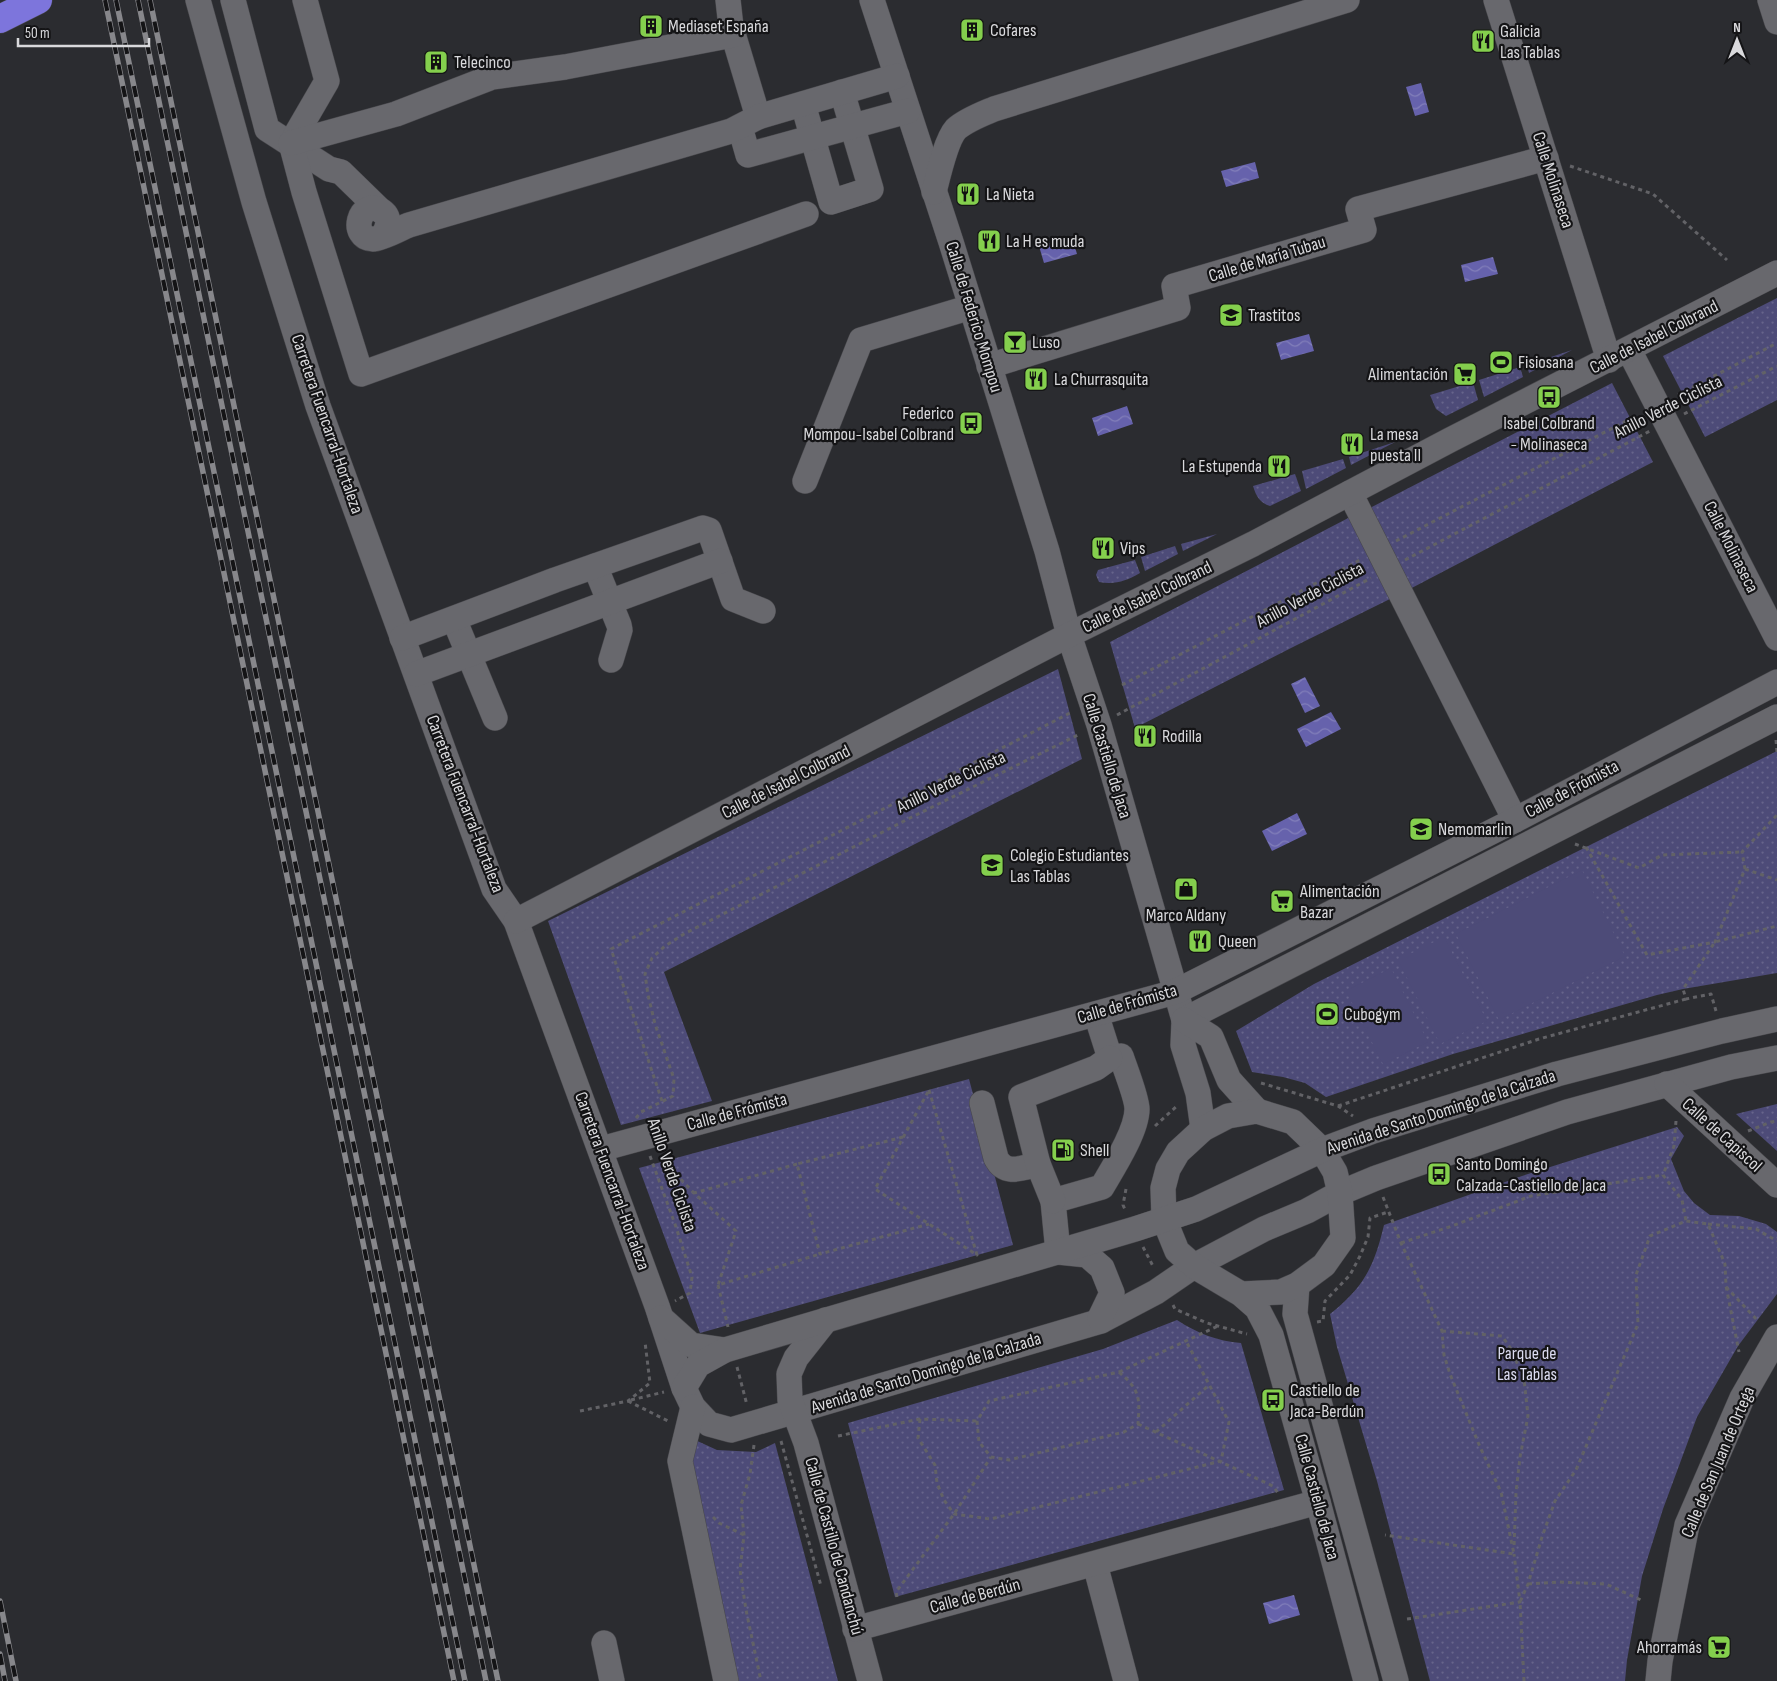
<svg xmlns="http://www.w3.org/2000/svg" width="1777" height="1681" font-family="'Sofia Sans Condensed',sans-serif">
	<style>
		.green { fill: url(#green-dots) }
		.pitch { fill: #4d4b78 }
		.water { fill: url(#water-waves) }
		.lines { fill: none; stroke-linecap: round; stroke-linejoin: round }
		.minor-casing { stroke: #47474b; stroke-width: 26 }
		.highway-casing { stroke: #47474b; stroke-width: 29 }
		.path { stroke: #626266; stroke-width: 3; stroke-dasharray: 4 4; stroke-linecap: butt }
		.minor { stroke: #68686d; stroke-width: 25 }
		.highway { stroke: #7d75dc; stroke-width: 28 }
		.rail-casing { stroke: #87878b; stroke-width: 5.5 }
		.rail { stroke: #141416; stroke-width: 4; stroke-dasharray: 11; stroke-linecap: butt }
		.labels { text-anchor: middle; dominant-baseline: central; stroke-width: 4.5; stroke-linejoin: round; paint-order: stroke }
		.poi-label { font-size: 18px; fill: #d9d9dc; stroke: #141416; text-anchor: start }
		.street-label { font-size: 18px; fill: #d9d9dc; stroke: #141416 }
		.park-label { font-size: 18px; fill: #dbdcf1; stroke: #141416 }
	</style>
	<defs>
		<pattern id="green-dots" width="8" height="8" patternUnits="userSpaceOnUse" patternTransform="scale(1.25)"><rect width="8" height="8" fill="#4d4b78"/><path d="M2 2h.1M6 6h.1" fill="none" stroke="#66648b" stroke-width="1.8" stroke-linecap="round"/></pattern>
		<pattern id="water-waves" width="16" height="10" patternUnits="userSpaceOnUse" patternTransform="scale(1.25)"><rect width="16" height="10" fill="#6662ac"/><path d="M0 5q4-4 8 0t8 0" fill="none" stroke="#827fba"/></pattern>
	</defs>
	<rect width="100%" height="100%" fill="#2b2c30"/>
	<!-- green -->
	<g class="green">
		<polygon points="1777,298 1777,400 1705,437 1663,356"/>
		<polygon points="1572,350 1529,373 1527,365"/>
		<polygon points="1520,367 1523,377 1484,397 1479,380"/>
		<polygon points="1473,382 1478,400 1446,416 1436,409 1430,395"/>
		<polygon points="1612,383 1653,462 1406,591 1366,510"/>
		<polygon points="1395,442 1351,465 1349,457"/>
		<polygon points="1343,459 1346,468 1306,489 1302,471"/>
		<path d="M1295,474L1301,491L1270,506C1260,503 1256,496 1253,486Z"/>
		<polygon points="1354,515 1394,597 1295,646 1135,728 1110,642"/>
		<polygon points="1217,534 1183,551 1181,544"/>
		<polygon points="1175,546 1178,554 1145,571 1141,557"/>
		<path d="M1135,560L1140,573C1126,581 1115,585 1099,582L1096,575L1098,570Z"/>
		<polygon points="1058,669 1082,759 664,972 712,1101 621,1125 548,921"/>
		<polygon points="1777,751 1777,973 1683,989 1657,995 1453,1054 1326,1097 1305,1083 1283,1077 1252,1072 1236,1031 1314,984"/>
		<polygon points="969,1079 1013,1245 700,1333 639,1168"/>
		<polygon points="1777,1104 1777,1151 1736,1114"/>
		<path d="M1677,1127L1684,1136L1671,1159L1684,1191L1694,1203L1710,1215L1739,1216L1766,1224L1777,1232V1294L1738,1346L1697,1417L1663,1509L1642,1576L1627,1660L1625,1681H1430L1377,1481L1337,1347L1330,1314C1364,1287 1374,1267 1384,1225L1522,1176Z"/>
		<path d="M1177,1320C1197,1333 1217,1341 1241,1343L1284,1490L895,1597L848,1423L1103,1349Z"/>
		<polygon points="693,1439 717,1450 756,1452 775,1443 838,1681 733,1681 687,1468"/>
	</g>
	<!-- pitch -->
	<g class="pitch">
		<polygon points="1582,870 1625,956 1499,1020 1456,934"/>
		<polygon points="1444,937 1487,1021 1440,1044 1398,960"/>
		<polygon points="1391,968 1428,1042 1383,1064 1346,991"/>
	</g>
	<!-- water -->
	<g class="water">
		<polygon points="1421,83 1429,112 1415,116 1406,87"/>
		<polygon points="1255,162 1259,178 1226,187 1221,171"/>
		<polygon points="1072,237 1077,254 1044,263 1039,246"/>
		<polygon points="1493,257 1498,274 1465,282 1461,265"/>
		<polygon points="1309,334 1314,351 1281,360 1276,343"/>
		<polygon points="1127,406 1133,424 1098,436 1092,418"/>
		<polygon points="1305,677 1320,706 1305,713 1291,684"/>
		<polygon points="1331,712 1341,729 1306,747 1297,729"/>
		<polygon points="1297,813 1307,834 1272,851 1262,831"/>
		<polygon points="1294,1595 1300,1615 1269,1624 1263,1603"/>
	</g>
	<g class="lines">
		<!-- minor casing -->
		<g class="minor-casing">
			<g id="minor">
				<polyline points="198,0 254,202 318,406 494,889 516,921 657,1306 684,1388 693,1407 709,1424 731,1430 1101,1321 1156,1292 1194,1266 1264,1229 1307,1211 1340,1193 1376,1178 1567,1112 1731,1067 1777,1058"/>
				<polyline points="233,0 267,129 329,169 341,172 381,211"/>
				<polyline points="305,0 327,81 291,143 304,192 361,374 806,214"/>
				<polyline points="728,0 731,27 758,117"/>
				<polyline points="872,0 951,242 1047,551 1069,635 1099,725 1184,1020 1183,1045 1198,1093 1203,1129"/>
				<polyline points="1496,0 1609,360"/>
				<polyline points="1770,0 1777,22"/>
				<polyline points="803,104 831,202 871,189 842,92"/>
				<polyline points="740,127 748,155 908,111"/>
				<polyline points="291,143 396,114 492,77 565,67 733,35"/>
				<path d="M934,192C938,176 946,140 956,129C966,120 982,114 994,109L1347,0"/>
				<path d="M382,236C389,228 391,216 380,210C359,199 349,238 373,239C382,239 401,228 409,225L731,131L758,117L897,76"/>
				<polyline points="1629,350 1777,638"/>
				<polyline points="989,366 1178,308 1174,286 1364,230 1358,209 1546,158"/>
				<polyline points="805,481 861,340 971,307"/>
				<polyline points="1350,493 1515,820"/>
				<polyline points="595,566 619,625 620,630 611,660"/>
				<polyline points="454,619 495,718"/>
				<polyline points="402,638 555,580 703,528 709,530 733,599 763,611"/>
				<polyline points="416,674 720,561"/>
				<polyline points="516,921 1069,635 1253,544 1450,440 1777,273"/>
				<path d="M1096,1014L1110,1058L1121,1056C1125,1068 1137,1098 1137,1109C1137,1131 1113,1168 1102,1187L1053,1201L1058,1252L1087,1255L1102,1268L1112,1293L1100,1318L1101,1321"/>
				<polyline points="1184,1020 1777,717"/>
				<polyline points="1184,1020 1211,1037 1229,1080 1257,1111"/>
				<polyline points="1667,1084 1777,1185"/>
				<path d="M982,1103L996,1158C1005,1176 1022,1168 1038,1164"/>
				<polyline points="601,1149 1175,992 1515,820 1777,682"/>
				<polyline points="1053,1201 1038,1164 1021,1097 1096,1068 1110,1058"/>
				<polyline points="1297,1285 1295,1314 1396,1681"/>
				<polyline points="1241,1294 1281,1292 1297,1285 1324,1265 1343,1238 1340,1193 1335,1172 1322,1150 1293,1122 1257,1111 1228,1116 1203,1129 1178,1152 1168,1169 1163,1188 1164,1219 1177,1251 1194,1266 1241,1294 1257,1308 1271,1335 1318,1502 1366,1681"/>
				<polyline points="661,1318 691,1345 725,1350"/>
				<polyline points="826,1320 796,1358 789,1374 790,1400 806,1443 870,1681"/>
				<polyline points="684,1388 698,1365 725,1350 1135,1229 1196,1209 1322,1150 1373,1131 1557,1074 1722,1031 1777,1019"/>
				<polyline points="693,1407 680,1461 726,1681"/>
				<polyline points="1095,1564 1126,1681"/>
				<polyline points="855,1629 1318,1502"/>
				<polyline points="604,1643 612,1681"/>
				<polyline points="1658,1681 1660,1661 1687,1525 1742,1398 1777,1337"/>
			</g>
		</g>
		<!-- highway casing -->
		<g class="highway-casing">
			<polyline id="highway" points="0,19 38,0"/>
		</g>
		<!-- path -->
		<g class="path">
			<polyline points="1570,166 1653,194 1727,260"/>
			<polyline points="1678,395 1777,343"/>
			<polyline points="1684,414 1777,366"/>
			<polyline points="1396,541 1630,419"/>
			<polyline points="1405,560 1650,431"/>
			<polyline points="1122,685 1362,559"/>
			<polyline points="1117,715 1371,578"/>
			<polyline points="1776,740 1777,752"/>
			<polyline points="1575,844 1639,868 1662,855 1742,852"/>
			<polyline points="1586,847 1647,955 1715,942 1745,869 1742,852 1777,815"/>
			<polyline points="1745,869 1777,880"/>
			<polyline points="1716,1011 1711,994 1686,999 1683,989 1715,942 1777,926"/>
			<polyline points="1261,1083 1338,1106 1353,1116"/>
			<polygon points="929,1090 977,1255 875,1189"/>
			<polyline points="662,1101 611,949 1070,713"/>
			<polyline points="1338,1106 1539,1039 1686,999"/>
			<polyline points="636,1118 641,1112 673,1096 674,1079 655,1024 648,995 645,974 652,958 665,946 684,934 910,818 1080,734"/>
			<polyline points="1676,1121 1674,1146 1663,1175 1682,1200 1686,1221"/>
			<polyline points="1155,1126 1178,1105"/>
			<polyline points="1748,1131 1771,1122 1777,1121"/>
			<polyline points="903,1137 797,1164 820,1254 929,1224"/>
			<polyline points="650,1156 676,1227 692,1277 690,1293 675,1301"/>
			<polyline points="664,1162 694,1193"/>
			<polyline points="797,1164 694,1193 736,1231 718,1285 820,1254"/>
			<polyline points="1126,1189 1123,1205 1126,1212"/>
			<polyline points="1383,1197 1401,1243 1442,1331 1444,1355 1450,1374 1480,1447 1501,1492 1514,1554 1385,1535"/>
			<polyline points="1708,1224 1756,1229 1777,1241"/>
			<polyline points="1401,1243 1452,1226 1531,1196 1663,1175"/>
			<polyline points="1143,1247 1154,1268"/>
			<polyline points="718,1285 728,1327"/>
			<polyline points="1726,1287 1759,1322"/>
			<polyline points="1173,1305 1175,1309 1207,1323 1247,1334"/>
			<polyline points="1317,1322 1323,1321 1325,1301 1350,1275 1360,1256 1368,1237 1370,1218 1388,1212"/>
			<polyline points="1442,1331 1502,1336 1511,1349 1524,1379 1528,1416 1520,1457 1516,1493 1514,1548"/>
			<polyline points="737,1367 747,1405"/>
			<path d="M1119,1372C1140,1390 1140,1398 1138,1424L1124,1432L1009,1460L991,1457L979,1442L977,1421L989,1401Z"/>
			<polyline points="1119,1372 1218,1326"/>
			<polyline points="631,1400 664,1392"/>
			<polyline points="628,1401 668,1421"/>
			<polyline points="580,1411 628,1401 650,1383 645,1342"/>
			<polyline points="920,1419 918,1438 935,1465 937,1483 944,1500 954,1514 991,1519 1221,1461 1229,1422 1186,1341"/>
			<polyline points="1138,1424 1273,1486 1278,1493"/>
			<polyline points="1156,1432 1209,1385"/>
			<polyline points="838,1436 920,1419 977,1421"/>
			<polyline points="781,1441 821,1586"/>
			<polyline points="754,1445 750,1474 741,1505 744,1535 740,1570 746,1610 761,1681"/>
			<polyline points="713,1517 719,1523 744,1535"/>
			<polyline points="1528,1584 1559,1582 1606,1584 1641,1600"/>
			<polyline points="897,1597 896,1592 954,1514 991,1457"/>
			<polyline points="1407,1619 1520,1602 1514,1554"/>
			<polyline points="1524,1681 1520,1602 1528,1584 1542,1537 1555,1501 1576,1470 1638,1324 1636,1275 1650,1236 1686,1221 1708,1224 1725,1264 1726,1286 1739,1352"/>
		</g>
		<!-- minor -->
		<use href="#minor" class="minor"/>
		<!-- highway -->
		<use href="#highway" class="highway"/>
		<!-- rail casing -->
		<g class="rail-casing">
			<g id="rail">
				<polyline points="105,0 454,1681"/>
				<polyline points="116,0 465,1681"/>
				<polyline points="138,0 486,1681"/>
				<polyline points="150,0 498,1681"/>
				<polyline points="0,1601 16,1681"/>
				<polyline points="0,1654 5,1681"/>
			</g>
		</g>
		<!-- rail -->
		<use href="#rail" class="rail"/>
	</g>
	<!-- icons -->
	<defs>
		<g id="building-square" transform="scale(1.25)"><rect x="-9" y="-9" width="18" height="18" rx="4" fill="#84cf4d" stroke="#141416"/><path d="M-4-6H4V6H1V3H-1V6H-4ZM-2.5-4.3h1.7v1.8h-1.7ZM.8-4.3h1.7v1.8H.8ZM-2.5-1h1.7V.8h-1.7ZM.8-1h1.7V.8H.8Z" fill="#111"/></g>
		<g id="restaurant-square" transform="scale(1.25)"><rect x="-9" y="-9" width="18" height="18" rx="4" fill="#84cf4d" stroke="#141416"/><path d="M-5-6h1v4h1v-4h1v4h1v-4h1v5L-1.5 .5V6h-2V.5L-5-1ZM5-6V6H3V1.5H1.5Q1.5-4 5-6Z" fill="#111"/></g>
		<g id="school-square" transform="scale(1.25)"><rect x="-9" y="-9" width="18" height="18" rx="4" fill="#84cf4d" stroke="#141416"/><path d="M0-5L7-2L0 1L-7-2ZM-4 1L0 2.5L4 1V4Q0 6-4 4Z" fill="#111"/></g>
		<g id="bar-square" transform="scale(1.25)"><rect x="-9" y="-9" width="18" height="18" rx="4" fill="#84cf4d" stroke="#141416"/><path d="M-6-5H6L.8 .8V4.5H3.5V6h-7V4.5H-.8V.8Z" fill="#111"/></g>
		<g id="stadium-square" transform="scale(1.25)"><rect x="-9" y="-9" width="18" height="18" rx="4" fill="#84cf4d" stroke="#141416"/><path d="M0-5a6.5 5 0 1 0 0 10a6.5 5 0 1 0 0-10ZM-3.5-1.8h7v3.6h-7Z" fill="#111"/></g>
		<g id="supermarket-square" transform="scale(1.25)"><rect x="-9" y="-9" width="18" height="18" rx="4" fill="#84cf4d" stroke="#141416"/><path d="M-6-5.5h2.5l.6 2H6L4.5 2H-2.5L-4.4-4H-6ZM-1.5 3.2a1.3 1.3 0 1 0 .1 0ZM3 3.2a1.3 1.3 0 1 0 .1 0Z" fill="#111"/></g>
		<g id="bus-square" transform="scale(1.25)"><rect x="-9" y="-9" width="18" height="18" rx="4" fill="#84cf4d" stroke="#141416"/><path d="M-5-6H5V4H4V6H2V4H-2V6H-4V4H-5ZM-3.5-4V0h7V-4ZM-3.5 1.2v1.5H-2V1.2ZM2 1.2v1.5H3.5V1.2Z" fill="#111"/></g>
		<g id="shop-square" transform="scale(1.25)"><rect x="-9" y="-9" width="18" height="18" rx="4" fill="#84cf4d" stroke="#141416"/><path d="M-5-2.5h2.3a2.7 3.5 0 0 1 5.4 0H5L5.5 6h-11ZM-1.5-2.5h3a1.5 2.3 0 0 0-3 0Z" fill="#111"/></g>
		<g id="fuel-square" transform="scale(1.25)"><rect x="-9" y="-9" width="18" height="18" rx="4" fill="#84cf4d" stroke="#141416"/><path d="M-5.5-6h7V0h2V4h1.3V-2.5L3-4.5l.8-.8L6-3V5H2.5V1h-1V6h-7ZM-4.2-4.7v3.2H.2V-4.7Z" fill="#111"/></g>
	</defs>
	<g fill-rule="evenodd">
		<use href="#building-square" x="651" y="26"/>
		<use href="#building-square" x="972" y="30"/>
		<use href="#restaurant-square" x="1483" y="41"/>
		<use href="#building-square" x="436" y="62"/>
		<use href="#restaurant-square" x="968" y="194"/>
		<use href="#restaurant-square" x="989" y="241"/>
		<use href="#school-square" x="1231" y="315"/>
		<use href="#bar-square" x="1015" y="342"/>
		<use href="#stadium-square" x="1501" y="362"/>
		<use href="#supermarket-square" x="1465" y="374"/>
		<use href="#restaurant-square" x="1036" y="379"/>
		<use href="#bus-square" x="1549" y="397"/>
		<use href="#bus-square" x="971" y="423"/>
		<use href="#restaurant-square" x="1352" y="444"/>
		<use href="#restaurant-square" x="1279" y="466"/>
		<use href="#restaurant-square" x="1103" y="548"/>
		<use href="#restaurant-square" x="1145" y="736"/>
		<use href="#school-square" x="1421" y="829"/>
		<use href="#school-square" x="992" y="865"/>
		<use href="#shop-square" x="1186" y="889"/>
		<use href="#supermarket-square" x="1282" y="901"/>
		<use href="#restaurant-square" x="1200" y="941"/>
		<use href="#stadium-square" x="1327" y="1014"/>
		<use href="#fuel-square" x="1063" y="1150"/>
		<use href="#bus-square" x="1439" y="1174"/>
		<use href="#bus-square" x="1273" y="1400"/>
		<use href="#supermarket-square" x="1719" y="1647"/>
	</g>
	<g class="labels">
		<!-- poi labels -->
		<g class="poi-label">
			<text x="668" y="26">Mediaset España</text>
			<text x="990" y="30">Cofares</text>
			<text x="1500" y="31">Galicia<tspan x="1500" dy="21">Las Tablas</tspan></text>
			<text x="454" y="62">Telecinco</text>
			<text x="986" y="194">La Nieta</text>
			<text x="1006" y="241">La H es muda</text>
			<text x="1248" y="315">Trastitos</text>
			<text x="1032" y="342">Luso</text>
			<text x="1518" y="362">Fisiosana</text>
			<text x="1448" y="374" text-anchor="end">Alimentación</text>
			<text x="1054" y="379">La Churrasquita</text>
			<text x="954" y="413" text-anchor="end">Federico<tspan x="954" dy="21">Mompou-Isabel Colbrand</tspan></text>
			<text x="1549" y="423" text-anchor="middle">Isabel Colbrand<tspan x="1549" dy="21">- Molinaseca</tspan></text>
			<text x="1370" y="434">La mesa<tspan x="1370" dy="21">puesta II</tspan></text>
			<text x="1262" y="466" text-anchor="end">La Estupenda</text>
			<text x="1120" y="548">Vips</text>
			<text x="1162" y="736">Rodilla</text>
			<text x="1438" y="829">Nemomarlin</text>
			<text x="1010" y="855">Colegio Estudiantes<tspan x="1010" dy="21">Las Tablas</tspan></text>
			<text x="1300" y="891">Alimentación<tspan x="1300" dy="21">Bazar</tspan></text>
			<text x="1186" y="915" text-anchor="middle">Marco Aldany</text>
			<text x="1218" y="941">Queen</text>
			<text x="1344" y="1014">Cubogym</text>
			<text x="1080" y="1150">Shell</text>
			<text x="1456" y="1164">Santo Domingo<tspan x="1456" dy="21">Calzada-Castiello de Jaca</tspan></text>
			<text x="1290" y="1390">Castiello de<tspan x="1290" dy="21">Jaca-Berdún</tspan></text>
			<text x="1702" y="1647" text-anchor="end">Ahorramás</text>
		</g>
		<!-- street labels -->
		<g class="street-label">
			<text transform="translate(1553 180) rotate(72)">Calle Molinaseca</text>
			<text transform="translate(1267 259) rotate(-17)">Calle de María Tubau</text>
			<text transform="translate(974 317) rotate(73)">Calle de Federico Mompou</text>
			<text transform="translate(1654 337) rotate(-27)">Calle de Isabel Colbrand</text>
			<text transform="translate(1668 407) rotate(-27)">Anillo Verde Ciclista</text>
			<text transform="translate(327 424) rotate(71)">Carretera Fuencarral-Hortaleza</text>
			<text transform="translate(1731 547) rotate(63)">Calle Molinaseca</text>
			<text transform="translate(1310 595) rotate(-28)">Anillo Verde Ciclista</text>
			<text transform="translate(1147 597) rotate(-26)">Calle de Isabel Colbrand</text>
			<text transform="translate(1107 756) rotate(73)">Calle Castiello de Jaca</text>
			<text transform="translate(786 782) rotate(-27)">Calle de Isabel Colbrand</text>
			<text transform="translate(951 782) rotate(-26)">Anillo Verde Ciclista</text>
			<text transform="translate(1572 789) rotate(-28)">Calle de Frómista</text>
			<text transform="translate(465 804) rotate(69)">Carretera Fuencarral-Hortaleza</text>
			<text transform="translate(1127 1004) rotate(-16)">Calle de Frómista</text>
			<text transform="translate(737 1112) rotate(-15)">Calle de Frómista</text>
			<text transform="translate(1441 1112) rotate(-18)">Avenida de Santo Domingo de la Calzada</text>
			<text transform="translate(1722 1135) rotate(42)">Calle de Capiscol</text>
			<text transform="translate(672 1175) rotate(71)">Anillo Verde Ciclista</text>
			<text transform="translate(612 1181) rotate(70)">Carretera Fuencarral-Hortaleza</text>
			<text transform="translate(926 1373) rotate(-17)">Avenida de Santo Domingo de la Calzada</text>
			<text transform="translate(1718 1462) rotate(-67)">Calle de San Juan de Ortega</text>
			<text transform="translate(1317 1497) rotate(75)">Calle Castiello de Jaca</text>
			<text transform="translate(834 1546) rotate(75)">Calle de Castillo de Candanchú</text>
			<text transform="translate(975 1596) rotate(-15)">Calle de Berdún</text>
		</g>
		<!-- park labels -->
		<g class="park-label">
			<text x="1527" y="1353">Parque de<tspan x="1527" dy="21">Las Tablas</tspan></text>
		</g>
	</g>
	<!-- north arrow -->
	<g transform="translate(1737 40)" stroke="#141416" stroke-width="4" paint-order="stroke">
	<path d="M0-4L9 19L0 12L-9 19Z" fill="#d9d9dc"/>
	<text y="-8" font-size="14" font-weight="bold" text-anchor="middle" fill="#d9d9dc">N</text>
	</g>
	<!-- scale -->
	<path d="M18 38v8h131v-8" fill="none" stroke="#d9d9dc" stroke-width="2.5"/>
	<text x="25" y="38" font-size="15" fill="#d9d9dc" stroke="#141416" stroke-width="4" paint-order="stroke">50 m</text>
</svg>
